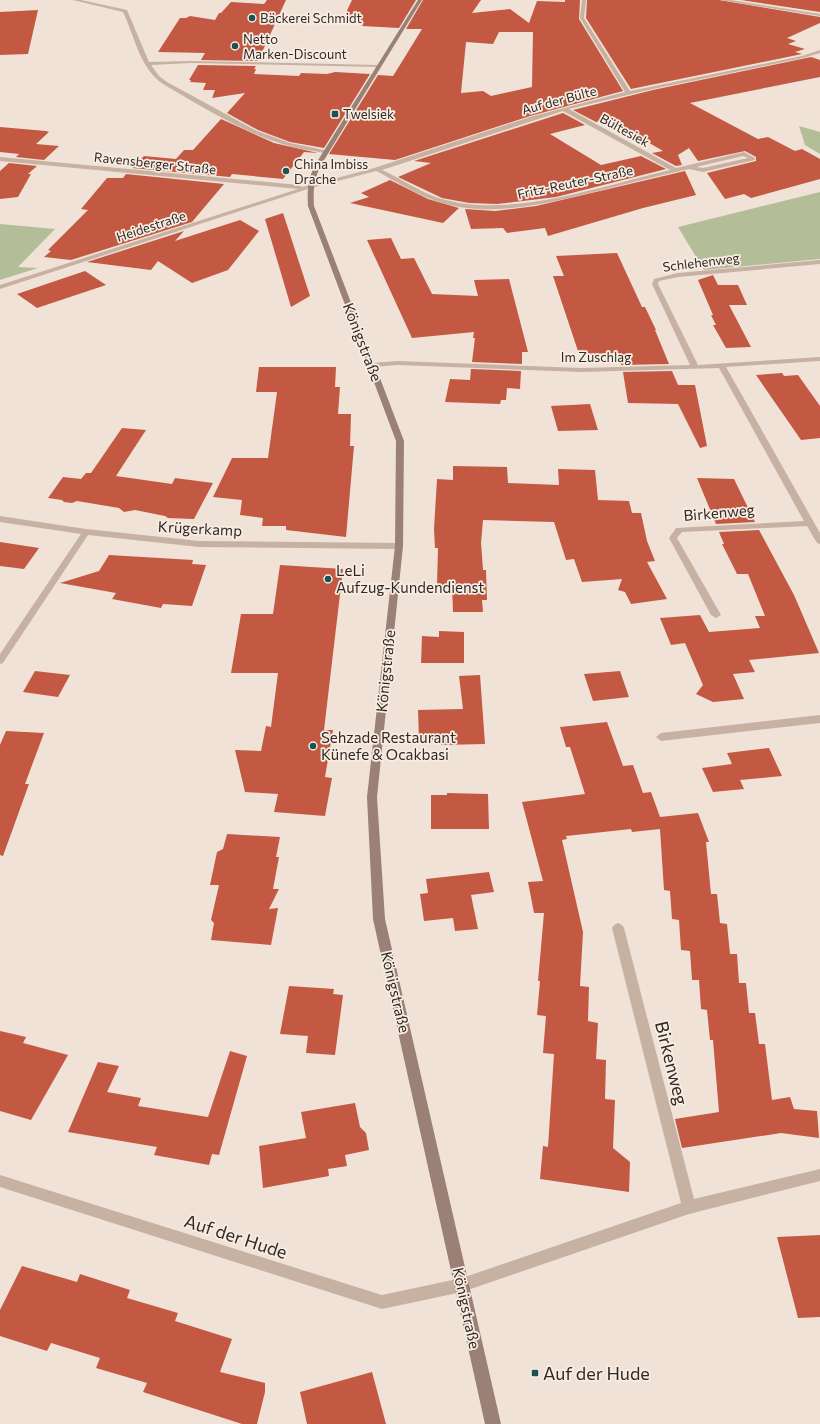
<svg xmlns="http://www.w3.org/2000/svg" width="820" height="1424" font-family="Commissioner,sans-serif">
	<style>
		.green { fill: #b3be98 }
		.building { fill: #c35942; fill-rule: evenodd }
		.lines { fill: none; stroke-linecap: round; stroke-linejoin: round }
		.minor { fill: #c7b1a3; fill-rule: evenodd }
		.secondary { fill: #9a8075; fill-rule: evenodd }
		.poi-dot { fill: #1c5252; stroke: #f8ede2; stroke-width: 1.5 }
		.labels { text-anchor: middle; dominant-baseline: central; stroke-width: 3.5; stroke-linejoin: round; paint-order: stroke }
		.far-poi-label { font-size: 13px; fill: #322825; stroke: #f8ede2; text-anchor: start }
		.far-street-label { font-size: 13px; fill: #322825; stroke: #f8ede2 }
		.street-label { font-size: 15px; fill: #322825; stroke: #f8ede2 }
		.poi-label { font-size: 15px; fill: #322825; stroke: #f8ede2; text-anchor: start }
		.near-street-label { font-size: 18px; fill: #322825; stroke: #f8ede2 }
		.near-poi-label { font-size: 18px; fill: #322825; stroke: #f8ede2; text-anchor: start }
	</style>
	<rect width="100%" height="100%" fill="#f0e2d7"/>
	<!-- green -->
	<g class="green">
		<polygon points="799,126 820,132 820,154 805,145"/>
		<polygon points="820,192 820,259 704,270 678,227"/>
		<polygon points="0,224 55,229 18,267 38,268 0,280"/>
	</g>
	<!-- building -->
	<g class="building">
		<polygon points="267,0 286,0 258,61 201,60 205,53 158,52 180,18 186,18 190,16 215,20 219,13 221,13 231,2 264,4"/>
		<polygon points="352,0 416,0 399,28 362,26 364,22 342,21"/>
		<path d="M423,0H481L472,13L510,9L529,23L537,1L565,2V0H580L579,19L623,91L530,116L395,160L329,154L378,75L393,76L403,60L422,29H406ZM499,32H533L532,87L491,96L483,91L461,93L466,42L493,44Z"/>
		<polygon points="587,0 719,0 820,17 820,23 787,38 796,41 788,44 805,49 795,52 802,54 631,89 586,18"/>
		<polygon points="741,0 820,0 820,12"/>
		<polygon points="38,10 28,54 0,55 0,12"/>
		<polygon points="811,57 820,60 820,77 690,103 758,139 768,137 795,151 802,149 820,159 820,179 751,198 744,194 725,199 707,173 756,161 756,157 745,151 698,161 689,148 678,155 682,165 676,166 652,153 663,151 608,119 596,122 573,110 653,90"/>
		<polygon points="198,65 256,66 254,69 256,69 254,74 299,76 301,73 327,74 335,72 370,74 324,148 290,142 258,130 227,113 245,93 212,98 215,90 203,90 206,83 190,82 191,80 189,80"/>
		<polygon points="563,113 585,125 550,134 601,165 641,156 666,169 556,197 497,204 469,203 442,198 398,177 431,163 414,161"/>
		<polygon points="221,119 274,143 318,153 304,152 283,179 232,174 230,177 132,168 144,156 176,159 184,150 193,150"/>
		<polygon points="0,127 46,131 49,132 36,144 59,146 44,160 16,157 19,154 0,152"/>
		<polygon points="9,163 37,166 28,174 31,174 18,197 0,199 0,171"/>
		<polygon points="685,171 696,195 643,208 548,236 545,228 507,233 503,228 471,229 465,209 495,211 536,206"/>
		<polygon points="126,174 224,184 192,222 71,260 44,257 51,251 48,250 88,210 81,209 107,178 123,178"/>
		<polygon points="390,180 428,199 459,208 443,223 350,203 369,197 361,193"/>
		<polygon points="283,213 310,296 291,307 265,219"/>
		<polygon points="240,220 259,231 228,270 192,283 158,261 151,270 87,262 184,231 175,241"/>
		<polygon points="391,238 401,259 414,258 432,294 478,296 474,280 509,279 528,352 522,352 522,364 472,362 475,338 473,338 474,332 412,338 367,240"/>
		<polygon points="617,253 642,307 645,307 656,330 655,330 669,364 621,365 619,353 579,354 553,276 564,276 556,256"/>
		<polygon points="85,271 106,285 37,308 17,294"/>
		<polygon points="713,275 718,285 738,285 747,305 729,305 751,347 726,348 713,325 716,325 711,315 713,315 698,280"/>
		<polygon points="259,367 336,367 335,387 340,387 338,414 351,414 350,446 354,446 346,537 286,530 286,526 262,526 263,518 240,515 242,500 213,497 232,458 268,458 277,392 256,392"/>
		<polygon points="471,369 521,371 520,389 507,388 506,400 501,400 500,404 445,402 450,379 470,380"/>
		<polygon points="672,371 678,385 695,385 707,446 700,448 678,404 628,403 623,372"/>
		<polygon points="782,373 784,376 798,375 820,406 820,438 801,440 756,375"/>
		<polygon points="590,404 598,430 558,431 551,406"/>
		<polygon points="122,428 146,430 116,476 172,484 175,478 213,483 194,519 168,518 165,516 135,510 124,512 119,508 77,501 72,503 64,502 62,500 48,498 63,477 81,479 86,473 91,473"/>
		<polygon points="453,466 507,467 508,483 559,485 558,469 595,470 598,500 629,501 632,513 641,513 647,541 655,561 647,562 667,599 631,604 625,592 618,590 622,579 582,582 574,559 566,560 554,522 483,520 481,543 483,570 486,570 487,600 482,600 483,612 453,612 452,585 437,585 438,548 435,548 434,529 437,479 453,480"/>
		<polygon points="697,478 734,479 755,522 716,524"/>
		<polygon points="759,530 794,595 819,653 749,660 755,672 733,674 744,699 713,702 696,694 703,685 685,643 671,645 660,618 700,615 709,632 760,628 755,616 765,616 748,574 737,574 722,544 724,544 719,532"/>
		<polygon points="0,542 39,548 24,569 0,566"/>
		<polygon points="109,555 193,560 192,564 206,565 192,606 163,604 161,608 112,599 116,593 60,583 99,571"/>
		<polygon points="280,565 343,569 324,730 333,730 325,777 332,778 325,816 274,812 278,794 245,792 235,750 261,751 266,726 271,727 278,673 231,673 241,614 273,614"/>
		<polygon points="439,631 464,632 464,663 421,663 422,636 439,637"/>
		<polygon points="35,671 70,675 58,697 23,692"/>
		<polygon points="620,671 629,697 593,701 584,674"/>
		<polygon points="480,675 485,744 441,745 441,740 419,740 418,710 463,709 459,676"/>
		<polygon points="607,722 623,766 633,765 643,793 651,792 660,817 698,813 709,842 706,842 711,894 717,894 720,923 727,924 730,954 737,954 739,983 746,983 749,1013 755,1013 759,1044 765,1044 772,1100 790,1097 794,1109 817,1111 819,1138 781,1133 682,1148 675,1119 719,1112 713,1040 710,1040 707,1010 701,1009 699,980 692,980 690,951 681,950 679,920 672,919 670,891 664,890 660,829 632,832 631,829 566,836 567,839 562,840 583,932 580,986 589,987 588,1021 598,1023 596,1059 606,1060 605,1099 615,1100 613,1148 630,1162 629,1192 540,1179 543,1146 548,1147 554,1054 543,1053 546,1016 537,1015 540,981 538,981 544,913 534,913 528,882 543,881 522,802 585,794 570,747 566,747 560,727"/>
		<polygon points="6,731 44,733 25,784 29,784 3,856 0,855 0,745"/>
		<polygon points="769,748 782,776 740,780 744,789 713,792 702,768 732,764 727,753"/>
		<polygon points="447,793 488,794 489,829 431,829 431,795 447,795"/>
		<polygon points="227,834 280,837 276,857 279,857 273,889 279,889 269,909 278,908 271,945 211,940 214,923 211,920 219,885 210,885 217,852 223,849"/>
		<polygon points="489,872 494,892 471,895 478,929 455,931 453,918 424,921 420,894 428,893 426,879"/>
		<polygon points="289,986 334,989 333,994 343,995 335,1055 306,1053 308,1036 280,1034"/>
		<polygon points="0,1031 26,1037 23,1043 68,1055 31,1120 0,1111"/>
		<polygon points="230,1051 247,1056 219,1155 212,1154 209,1165 154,1155 157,1147 68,1132 98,1062 119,1066 107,1092 141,1098 138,1106 208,1117"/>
		<polygon points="355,1103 360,1127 366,1133 369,1150 345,1155 347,1166 328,1169 329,1176 263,1188 259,1146 306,1138 301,1112"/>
		<polygon points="820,1235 820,1317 798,1318 777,1237"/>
		<polygon points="22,1266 77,1282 80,1274 130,1290 127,1298 178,1313 175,1321 232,1339 220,1372 265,1383 265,1392 257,1424 242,1424 143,1392 147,1383 96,1368 100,1358 51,1343 47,1351 0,1336 0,1310"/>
		<polygon points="372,1372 386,1424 307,1424 300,1392"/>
	</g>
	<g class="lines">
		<!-- minor -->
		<g class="minor">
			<path d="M73,0H81L127,10L149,62L192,61L379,65L381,66L379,67L192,63L151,65L159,76L167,82L257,131L290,143L329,151C325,154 319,152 314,151C261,144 209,111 163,84C139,67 135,37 123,12Z"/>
			<path d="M582,0H586L584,18L630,91L802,56L820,50V53L803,58L653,89L569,109L676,168L744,152L755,158V160L703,172L689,169C657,176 626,184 594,192C543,204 488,219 436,201C415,194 396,181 376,171L311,188L0,289V285L298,189L0,161V157L299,185L302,187L371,169L530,117L625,92L580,18ZM563,111L670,170C602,186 510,219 442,199C421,193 402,179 382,170ZM743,156L748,158L703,168L696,167Z"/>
			<polygon points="720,0 731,0 820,14 820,16"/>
			<polygon points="820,260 820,264 678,277 659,281 658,284 698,365 820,357 820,361 726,367 820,533 820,544 817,543 807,526 682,532 677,538 721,615 716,618 711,615 669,538 676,528 804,521 719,368 581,372 398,365 372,367 368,365 372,363 398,361 581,368 690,365 652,284 654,279 678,273"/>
			<polygon points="0,516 86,529 199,541 399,543 403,546 399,549 199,547 88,535 3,663 0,664 0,654 81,534 0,522"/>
			<polygon points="820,715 820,723 661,741 656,737 661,733"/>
			<polygon points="618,923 622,925 624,928 694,1199 820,1169 820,1181 689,1214 462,1292 382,1309 0,1187 0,1175 382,1295 462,1278 681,1203 612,928 614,925"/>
		</g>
		<!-- secondary -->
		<path class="secondary" d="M418,0H422L321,165C314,179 313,191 314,206L404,441L403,546L377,797L385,919L501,1424H485L373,919L367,797L395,546L396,441L308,206C307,191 308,179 315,165Z"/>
	</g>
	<!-- markers -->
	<g class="poi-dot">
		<circle cx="252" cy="18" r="4"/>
		<circle cx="235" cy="46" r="4"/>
		<rect x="331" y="110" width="8" height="8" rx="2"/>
		<circle cx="286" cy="171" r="4"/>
		<circle cx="328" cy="579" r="4"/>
		<circle cx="313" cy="746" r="4"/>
		<rect x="531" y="1369" width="8" height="8" rx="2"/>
	</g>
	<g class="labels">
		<!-- far-poi labels -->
		<g class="far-poi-label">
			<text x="260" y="18">Bäckerei Schmidt</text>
			<text x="243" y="39">Netto<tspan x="243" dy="15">Marken-Discount</tspan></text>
			<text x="343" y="114">Twelsiek</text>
			<text x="294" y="164">China Imbiss<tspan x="294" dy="15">Drache</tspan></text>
		</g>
		<!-- far-street labels -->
		<g class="far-street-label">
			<text transform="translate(559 100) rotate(-15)">Auf der Bülte</text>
			<text transform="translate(625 130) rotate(29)">Bültesiek</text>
			<text transform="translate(155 163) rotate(6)">Ravensberger Straße</text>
			<text transform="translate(575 182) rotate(-12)">Fritz-Reuter-Straße</text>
			<text transform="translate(151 226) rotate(-18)">Heidestraße</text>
			<text transform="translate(701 262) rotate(-7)">Schlehenweg</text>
			<text x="596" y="357">Im Zuschlag</text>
		</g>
		<!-- street labels -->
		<g class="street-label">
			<text transform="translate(363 342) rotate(69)">Königstraße</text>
			<text transform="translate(719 512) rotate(-5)">Birkenweg</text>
			<text transform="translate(200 528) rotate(3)">Krügerkamp</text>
			<text transform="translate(385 671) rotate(-84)">Königstraße</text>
			<text transform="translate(396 992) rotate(77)">Königstraße</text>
			<text transform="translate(467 1308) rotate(78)">Königstraße</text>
		</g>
		<!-- poi labels -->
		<g class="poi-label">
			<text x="336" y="570">LeLi<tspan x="336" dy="17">Aufzug-Kundendienst</tspan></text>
			<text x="321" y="737">Sehzade Restaurant<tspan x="321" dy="17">Künefe &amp; Ocakbasi</tspan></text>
		</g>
		<!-- near-street labels -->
		<g class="near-street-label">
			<text transform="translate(672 1063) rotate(76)">Birkenweg</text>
			<text transform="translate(236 1236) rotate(18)">Auf der Hude</text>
		</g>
		<!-- near-poi labels -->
		<g class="near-poi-label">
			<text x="543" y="1373">Auf der Hude</text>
		</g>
	</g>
</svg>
